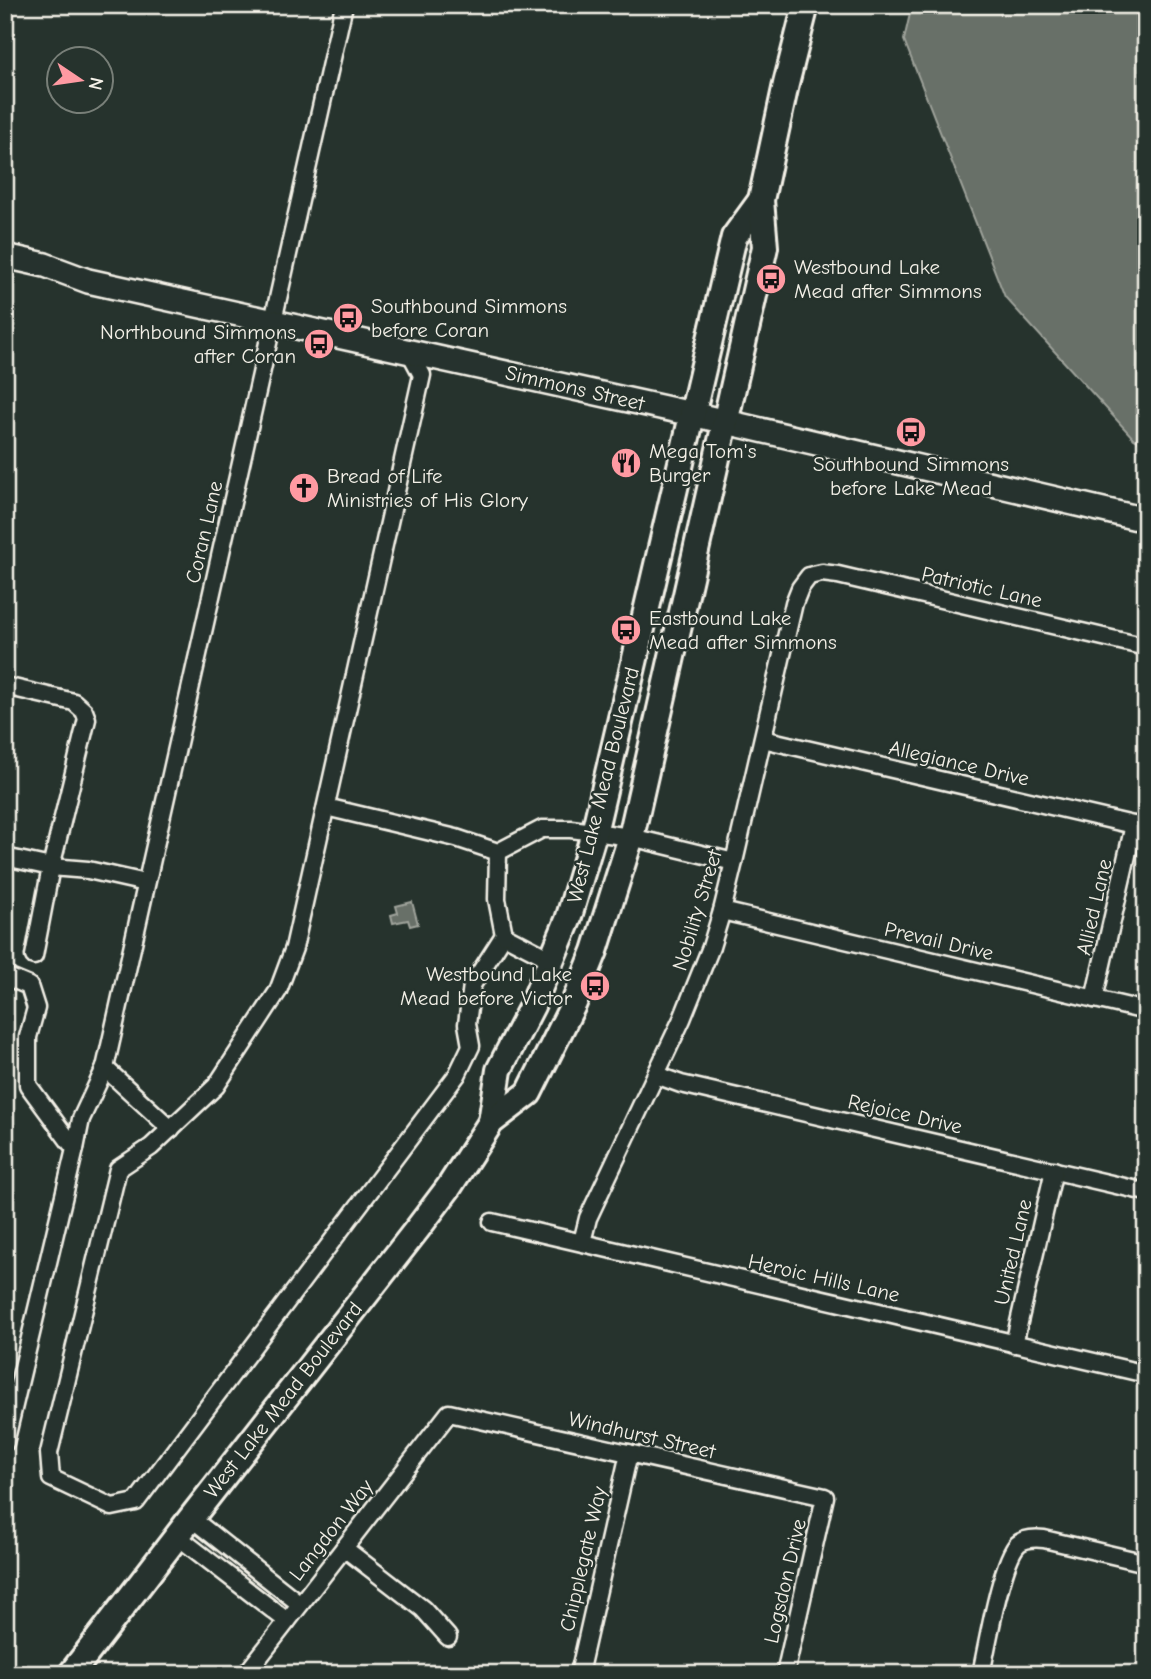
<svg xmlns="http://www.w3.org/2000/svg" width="1151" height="1679" font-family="'Comic Neue',sans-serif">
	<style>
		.water { fill: #676f68; stroke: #9fa39b; stroke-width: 2 }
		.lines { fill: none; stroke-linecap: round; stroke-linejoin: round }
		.minor-casing { stroke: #f4f1e8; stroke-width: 21 }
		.secondary-casing { stroke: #f4f1e8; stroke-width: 28 }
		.primary-casing { stroke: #f4f1e8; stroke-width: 30 }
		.minor { stroke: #26332d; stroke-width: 16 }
		.secondary { stroke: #26332d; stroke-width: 23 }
		.primary { stroke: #26332d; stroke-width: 24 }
		.labels { text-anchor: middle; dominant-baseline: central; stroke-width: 5; stroke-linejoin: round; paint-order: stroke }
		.poi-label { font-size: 21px; fill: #f4f1e8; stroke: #26332d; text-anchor: start }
		.street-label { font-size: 21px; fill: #f4f1e8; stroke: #26332d }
	</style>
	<rect width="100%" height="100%" fill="#26332d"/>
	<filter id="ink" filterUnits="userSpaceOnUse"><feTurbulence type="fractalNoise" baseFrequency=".0143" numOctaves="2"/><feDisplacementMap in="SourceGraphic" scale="14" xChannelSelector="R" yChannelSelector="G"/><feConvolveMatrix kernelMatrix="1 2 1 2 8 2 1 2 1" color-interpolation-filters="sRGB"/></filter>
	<g filter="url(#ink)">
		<!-- water -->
		<g class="water">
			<polygon points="912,5 1146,5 1146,445 1134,439 1005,297 904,40"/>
			<polygon points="412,902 418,924 410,926 408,920 393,923 391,915 398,913 396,906"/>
		</g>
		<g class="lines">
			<!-- minor casing -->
			<g class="minor-casing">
				<g id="minor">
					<polyline points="409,351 422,375 294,948 278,991 216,1086 151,1147 118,1169 49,1453 51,1478 112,1507 136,1502 457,1075 471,1046 467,1024 472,985 504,935 552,960"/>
					<polyline points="5,686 74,702 84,711 87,719 51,867 34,956"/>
					<polyline points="763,739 1146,828"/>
					<polyline points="326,807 456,838 498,852 542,829 571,829 631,837 734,862"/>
					<polyline points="498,852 497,899 504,935"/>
					<polyline points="5,857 51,867 88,870 146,883"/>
					<polyline points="722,911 1146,1011"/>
					<polyline points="5,976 29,986 36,1008 28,1037 28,1085 75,1149 5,1443"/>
					<polyline points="1094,999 1134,825"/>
					<polyline points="105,1068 171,1129"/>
					<polyline points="656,1075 681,1084 1146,1192"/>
					<polyline points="75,1149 81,1119 105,1068 344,5"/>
					<polyline points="492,1222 1146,1374"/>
					<polyline points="582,1242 588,1218 682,1019 711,947 722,911 734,862 794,603 800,588 809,576 822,573 838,575 1146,647"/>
					<polyline points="1014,1344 1054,1170"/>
					<polyline points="191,1518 300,1604"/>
					<polyline points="177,1536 287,1621"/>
					<polyline points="344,1548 423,1609 448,1637"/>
					<polyline points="246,1674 449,1413 825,1497 785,1674"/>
					<polyline points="579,1674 629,1453"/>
					<path d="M981,1674C987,1647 1001,1561 1018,1544C1025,1538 1035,1538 1044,1539L1146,1563"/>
				</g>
			</g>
			<!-- secondary casing -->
			<g class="secondary-casing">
				<polyline id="secondary" points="5,256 45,265 88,281 692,414 1146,520"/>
			</g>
			<!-- primary casing -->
			<g class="primary-casing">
				<g id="primary">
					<polyline points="491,1122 499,1070 532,1006 568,920 594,833 734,237 761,200"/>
					<polyline points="71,1674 191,1518 418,1228 449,1187 491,1122 529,1093 574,1003 595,951 631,837 765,247 761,200 786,84 806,5"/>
				</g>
			</g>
			<!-- minor -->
			<use href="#minor" class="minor"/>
			<!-- secondary -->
			<use href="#secondary" class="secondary"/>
			<!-- primary -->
			<use href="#primary" class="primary"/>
		</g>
	</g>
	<!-- icons -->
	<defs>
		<g id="bus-disc" transform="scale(1.575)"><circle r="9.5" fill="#ff9aa2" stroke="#26332d"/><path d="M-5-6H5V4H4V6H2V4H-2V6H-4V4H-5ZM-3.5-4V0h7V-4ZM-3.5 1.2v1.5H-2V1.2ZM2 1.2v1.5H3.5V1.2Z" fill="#111"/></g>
		<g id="restaurant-disc" transform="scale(1.575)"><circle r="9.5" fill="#ff9aa2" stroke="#26332d"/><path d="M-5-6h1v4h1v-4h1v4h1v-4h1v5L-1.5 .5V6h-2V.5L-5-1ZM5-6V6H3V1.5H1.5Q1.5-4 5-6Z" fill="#111"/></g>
		<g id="church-disc" transform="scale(1.575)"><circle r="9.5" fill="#ff9aa2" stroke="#26332d"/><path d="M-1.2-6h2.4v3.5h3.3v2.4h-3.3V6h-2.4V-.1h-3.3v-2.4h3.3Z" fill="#111"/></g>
	</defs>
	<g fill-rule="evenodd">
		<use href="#bus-disc" x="771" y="279"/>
		<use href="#bus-disc" x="348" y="318"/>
		<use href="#bus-disc" x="319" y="344"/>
		<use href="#bus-disc" x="911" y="432"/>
		<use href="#restaurant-disc" x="626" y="463"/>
		<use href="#church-disc" x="304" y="488"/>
		<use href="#bus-disc" x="626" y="630"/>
		<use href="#bus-disc" x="595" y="986"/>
	</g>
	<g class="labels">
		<!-- poi labels -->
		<g class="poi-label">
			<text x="794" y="267">Westbound Lake<tspan x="794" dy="24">Mead after Simmons</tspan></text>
			<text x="371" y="306">Southbound Simmons<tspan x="371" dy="24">before Coran</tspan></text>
			<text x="296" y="332" text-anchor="end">Northbound Simmons<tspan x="296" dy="24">after Coran</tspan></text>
			<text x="649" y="451">Mega Tom's<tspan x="649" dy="24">Burger</tspan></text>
			<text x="911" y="464" text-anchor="middle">Southbound Simmons<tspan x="911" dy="24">before Lake Mead</tspan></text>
			<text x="327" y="476">Bread of Life<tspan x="327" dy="24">Ministries of His Glory</tspan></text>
			<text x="649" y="618">Eastbound Lake<tspan x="649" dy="24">Mead after Simmons</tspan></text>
			<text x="572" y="974" text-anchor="end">Westbound Lake<tspan x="572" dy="24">Mead before Victor</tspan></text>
		</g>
		<!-- street labels -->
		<g class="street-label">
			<text transform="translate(575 388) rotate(13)">Simmons Street</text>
			<text transform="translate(204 532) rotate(-77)">Coran Lane</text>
			<text transform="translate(982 587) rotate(13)">Patriotic Lane</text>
			<text transform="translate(959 763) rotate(13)">Allegiance Drive</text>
			<text transform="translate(603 785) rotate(-76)">West Lake Mead Boulevard</text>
			<text transform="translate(1094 907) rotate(-77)">Allied Lane</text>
			<text transform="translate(697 910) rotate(-73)">Nobility Street</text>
			<text transform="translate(939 941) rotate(13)">Prevail Drive</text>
			<text transform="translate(905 1114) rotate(13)">Rejoice Drive</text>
			<text transform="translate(1013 1252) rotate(-77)">United Lane</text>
			<text transform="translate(824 1278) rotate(13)">Heroic Hills Lane</text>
			<text transform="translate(283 1400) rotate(-52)">West Lake Mead Boulevard</text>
			<text transform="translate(642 1435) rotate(13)">Windhurst Street</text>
			<text transform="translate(331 1530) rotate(-52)">Langdon Way</text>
			<text transform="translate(583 1559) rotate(-77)">Chipplegate Way</text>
			<text transform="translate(785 1581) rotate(-77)">Logsdon Drive</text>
		</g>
	</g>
	<!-- margin -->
	<rect width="1151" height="1679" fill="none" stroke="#26332d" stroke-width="28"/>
	<rect x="14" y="14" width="1123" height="1651" fill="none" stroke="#f4f1e8" stroke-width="2.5" filter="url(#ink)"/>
	<!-- north arrow -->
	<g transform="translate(80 80) rotate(103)"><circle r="33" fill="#26332d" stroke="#787f78" stroke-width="2"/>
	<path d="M0-5L12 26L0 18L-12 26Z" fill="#ff9aa2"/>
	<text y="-10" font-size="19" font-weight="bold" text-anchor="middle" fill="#f4f1e8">N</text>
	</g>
</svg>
